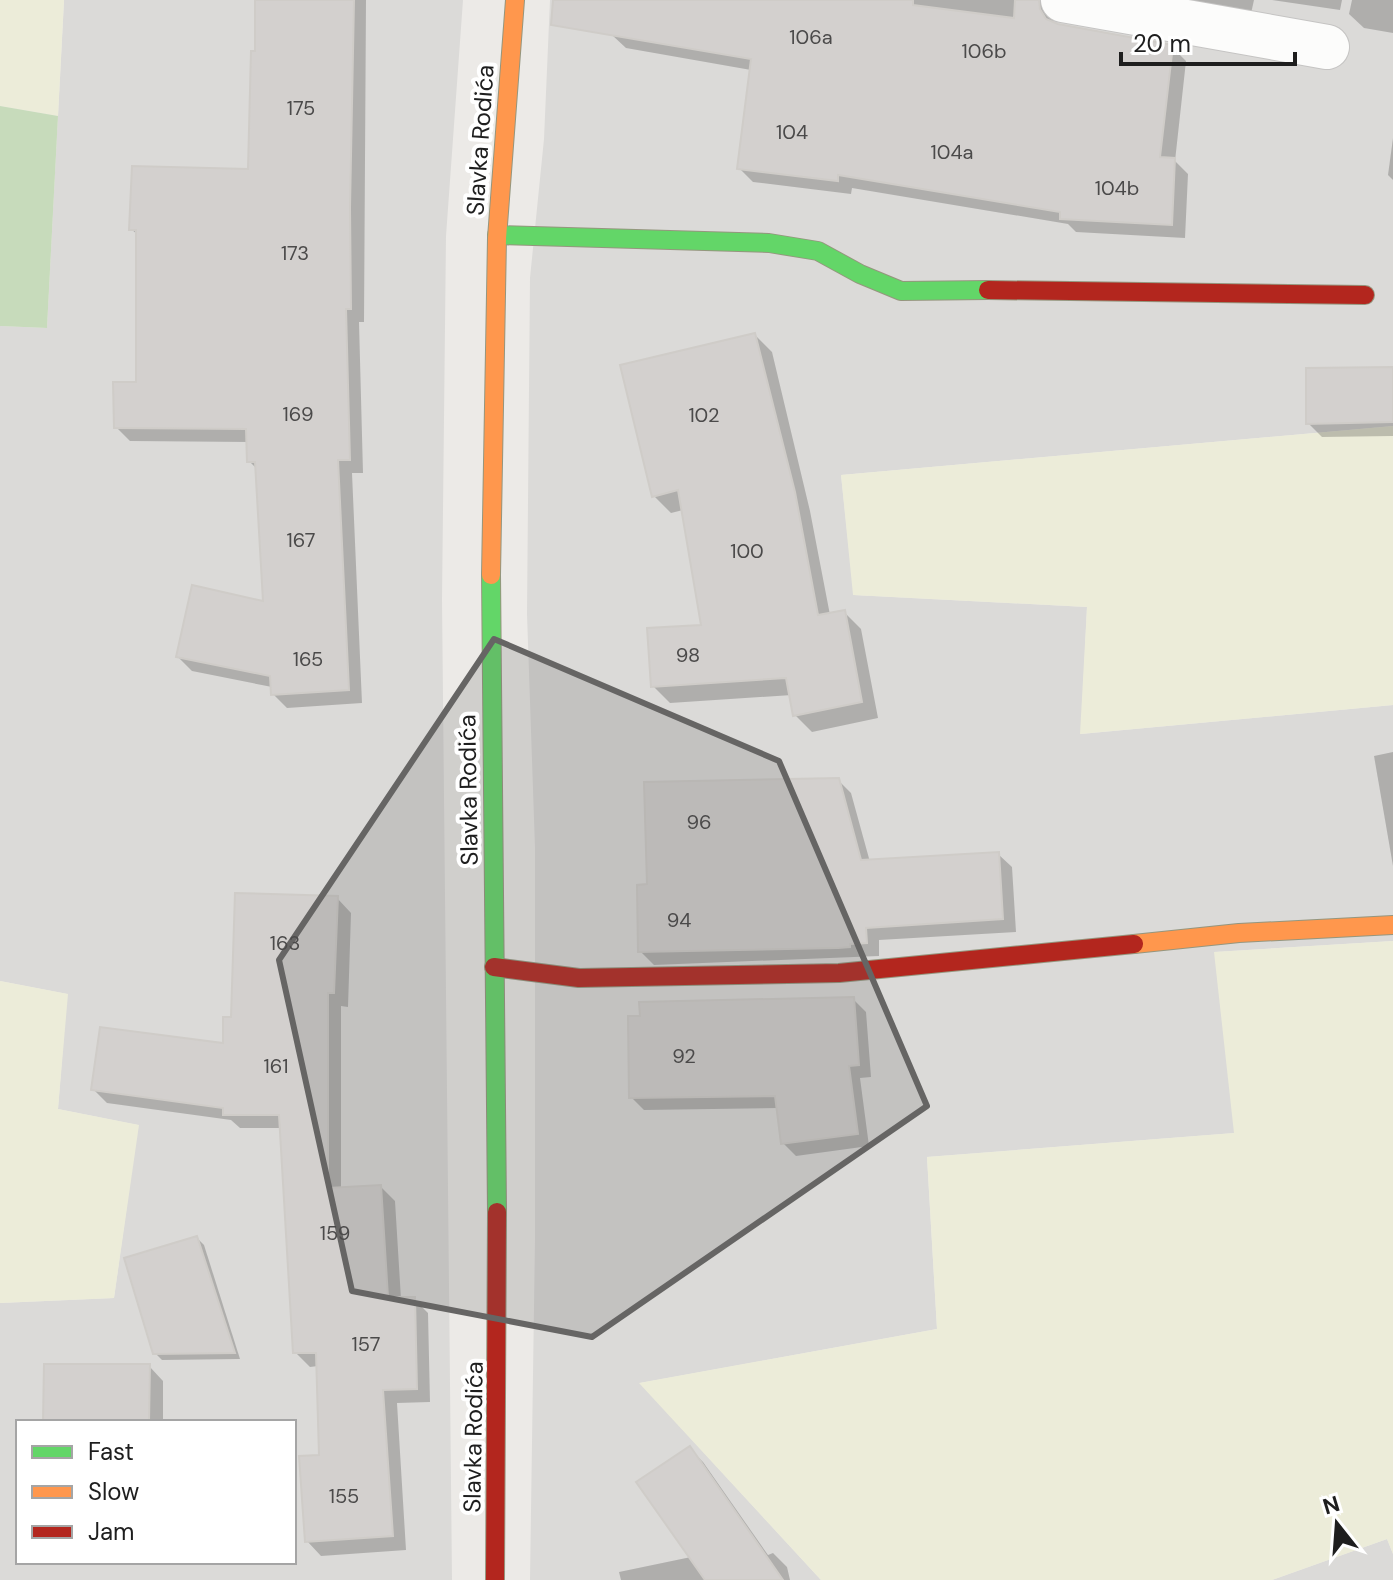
<svg xmlns="http://www.w3.org/2000/svg" width="1393" height="1580" font-family="'DM Sans',sans-serif">
	<style>
		.residential { fill: #dbdad8; fill-rule: evenodd }
		.farmland { fill: #ececd9 }
		.forest { fill: #c7dbbb }
		.shadow { fill: #0003 }
		.building { fill: #d3d0ce; stroke: #cfccc8; stroke-width: 2 }
		.lines { fill: none; stroke-linecap: round; stroke-linejoin: round }
		.street-casing { stroke: #c5c4c3; stroke-width: 46 }
		.fast-casing { stroke: #95967e; stroke-width: 20 }
		.slow-casing { stroke: #95967e; stroke-width: 20 }
		.jam-casing { stroke: #95967e; stroke-width: 20 }
		.street { stroke: #fcfcfb; stroke-width: 44 }
		.fast { stroke: #63d668; stroke-width: 18 }
		.slow { stroke: #ff974d; stroke-width: 18 }
		.jam { stroke: #b3261e; stroke-width: 18 }
		.marked { fill: #666564; fill-opacity: 0.2; stroke: #666564; stroke-width: 6; stroke-linejoin: round }
		.labels { text-anchor: middle; dominant-baseline: central; stroke-width: 8; stroke-linejoin: round; paint-order: stroke }
		.number-label { font-size: 20px; fill: #4b4a4a }
		.street-label { font-size: 24px; fill: #1e1e1e; stroke: #fff }
	</style>
	<rect width="100%" height="100%" fill="#eceae7"/>
	<!-- residential -->
	<g class="residential">
		<path d="M64,0H463L446,236L442,600L452,1580H0V1303L114,1298L138,1125L58,1109L67,994L0,981V326L47,328ZM18,1422H294V1562H18Z"/>
		<polygon points="550,0 1393,0 1393,426 841,475 854,595 1087,607 1081,734 1393,705 1393,941 1215,952 1235,1133 927,1157 937,1329 640,1383 821,1580 530,1580 535,1238 535,848 527,614 530,278 544,139"/>
		<polygon points="1387,1539 1393,1554 1393,1580 1272,1580"/>
	</g>
	<!-- farmland -->
	<g class="farmland">
		<polygon points="0,0 64,0 58,116 0,106"/>
		<polygon points="1393,426 1393,705 1080,734 1087,607 853,595 841,475"/>
		<polygon points="1393,941 1393,1554 1387,1539 1272,1580 821,1580 639,1383 937,1329 927,1157 1234,1133 1214,952"/>
		<polygon points="0,981 68,994 58,1109 139,1125 114,1298 0,1303"/>
	</g>
	<!-- forest -->
	<polygon class="forest" points="0,106 58,116 47,328 0,326"/>
	<!-- shadow -->
	<g class="shadow">
		<polygon points="257,0 366,0 364,322 359,322 363,473 352,473 362,703 287,708 273,694 272,687 192,671 178,657 265,603 258,470 249,461 249,442 130,441 116,427 138,384 138,235 131,229 250,171 257,53"/>
		<polygon points="618,0 1056,0 1052,10 1053,24 1172,47 1186,61 1175,161 1188,174 1185,238 1076,232 1068,224 852,188 851,194 753,182 739,168 751,70 626,48 612,35"/>
		<polygon points="1147,0 1254,0 1250,18"/>
		<polygon points="1272,0 1342,0 1340,10"/>
		<polygon points="1352,0 1393,0 1393,33 1364,28 1349,14"/>
		<polygon points="1393,138 1393,180 1388,175"/>
		<polygon points="755,335 772,352 810,511 830,615 844,612 861,629 878,718 812,732 795,715 792,695 670,703 653,686 703,627 683,510 671,513 654,496"/>
		<polygon points="1393,369 1393,436 1322,437 1308,423"/>
		<polygon points="1393,752 1393,866 1374,756"/>
		<polygon points="838,780 851,793 870,862 998,854 1012,867 1016,932 879,940 879,956 654,965 640,951 649,886"/>
		<polygon points="337,898 351,913 348,1007 341,1006 341,1189 381,1187 395,1201 401,1299 414,1299 428,1313 430,1402 397,1403 406,1550 321,1556 307,1541 321,1457 318,1366 310,1367 295,1352 282,1128 240,1128 231,1120 107,1103 93,1089 225,1046 233,1019"/>
		<polygon points="853,999 866,1012 871,1077 860,1078 869,1146 796,1156 783,1143 779,1108 644,1110 631,1097"/>
		<polygon points="197,1238 204,1245 240,1359 162,1360 155,1353"/>
		<polygon points="149,1366 163,1381 163,1422 45,1422"/>
		<polygon points="689,1448 703,1462 768,1555 773,1553 787,1567 790,1580 621,1580 619,1572 691,1557"/>
	</g>
	<!-- building -->
	<g class="building">
		<polygon points="255,0 354,0 350,208 351,309 346,309 350,460 338,460 349,690 271,695 270,676 176,657 192,585 263,601 255,462 247,462 246,429 114,428 113,382 136,382 136,230 129,230 132,166 248,169 251,51 255,51"/>
		<polygon points="553,0 913,0 913,5 1014,18 1015,0 1039,0 1040,9 1046,19 1058,24 1173,45 1160,157 1175,158 1172,225 1060,219 1060,212 838,175 838,181 737,169 751,59 551,25"/>
		<polygon points="755,333 795,492 818,615 845,610 862,702 793,716 786,678 651,687 647,628 701,625 678,490 652,497 620,365"/>
		<polygon points="1393,367 1393,422 1306,424 1306,368"/>
		<polygon points="839,778 861,860 999,852 1003,919 866,928 867,943 850,944 850,947 838,948 638,952 637,885 647,884 644,782"/>
		<polygon points="235,893 338,896 334,993 328,993 328,1188 381,1185 388,1297 415,1297 417,1389 383,1390 393,1536 305,1542 299,1456 319,1455 316,1353 293,1353 279,1115 223,1115 223,1108 91,1090 100,1027 223,1043 223,1017 231,1017"/>
		<polygon points="854,997 859,1065 849,1066 858,1134 781,1144 775,1096 629,1098 628,1016 640,1016 639,1002"/>
		<polygon points="197,1236 235,1353 153,1354 124,1258"/>
		<polygon points="44,1364 150,1364 149,1422 43,1422"/>
		<polygon points="690,1446 783,1580 705,1580 636,1482"/>
	</g>
	<g class="lines">
		<!-- street casing -->
		<g class="street-casing">
			<polyline id="street" points="1063,0 1327,47"/>
		</g>
		<!-- fast casing -->
		<g class="fast-casing">
			<g id="fast">
				<polyline points="497,235 769,243 818,251 860,274 901,291 988,290"/>
				<polyline points="491,575 497,1212"/>
			</g>
		</g>
		<!-- slow casing -->
		<g class="slow-casing">
			<g id="slow">
				<polyline points="491,575 497,238 515,0"/>
				<polyline points="1134,944 1239,933 1393,925"/>
			</g>
		</g>
		<!-- jam casing -->
		<g class="jam-casing">
			<g id="jam">
				<polyline points="988,290 1365,295"/>
				<polyline points="494,967 579,978 839,973 1134,944"/>
				<polyline points="495,1580 497,1212"/>
			</g>
		</g>
		<!-- street -->
		<use href="#street" class="street"/>
		<!-- fast -->
		<use href="#fast" class="fast"/>
		<!-- slow -->
		<use href="#slow" class="slow"/>
		<!-- jam -->
		<use href="#jam" class="jam"/>
	</g>
	<!-- marked area -->
	<path class="marked" d="M494,639L779,761L927,1106L592,1337L352,1291L279,960Z"/>
	<g class="labels">
		<!-- number labels -->
		<g class="number-label">
			<text x="811" y="37">106a</text>
			<text x="984" y="51">106b</text>
			<text x="301" y="108">175</text>
			<text x="792" y="132">104</text>
			<text x="952" y="152">104a</text>
			<text x="1117" y="188">104b</text>
			<text x="295" y="253">173</text>
			<text x="298" y="414">169</text>
			<text x="704" y="415">102</text>
			<text x="301" y="540">167</text>
			<text x="747" y="551">100</text>
			<text x="688" y="655">98</text>
			<text x="308" y="659">165</text>
			<text x="699" y="822">96</text>
			<text x="679" y="920">94</text>
			<text x="285" y="943">163</text>
			<text x="684" y="1056">92</text>
			<text x="276" y="1066">161</text>
			<text x="335" y="1233">159</text>
			<text x="366" y="1344">157</text>
			<text x="344" y="1496">155</text>
		</g>
		<!-- street labels -->
		<g class="street-label">
			<text transform="translate(480 140) rotate(-86)">Slavka Rodića</text>
			<text transform="translate(468 790) rotate(-91)">Slavka Rodića</text>
			<text transform="translate(473 1437) rotate(-89)">Slavka Rodića</text>
		</g>
	</g>
	<!-- legend -->
	<rect x="16" y="1420" width="280" height="144" fill="#ffffff" stroke="#a5a5a5" stroke-width="2"/>
	<rect x="32" y="1446" width="40" height="12" fill="#63d668" stroke="#a5a5a5" stroke-width="2"/>
	<text x="88" y="1460" font-size="24" fill="#1e1e1e">Fast</text>
	<rect x="32" y="1486" width="40" height="12" fill="#ff974d" stroke="#a5a5a5" stroke-width="2"/>
	<text x="88" y="1500" font-size="24" fill="#1e1e1e">Slow</text>
	<rect x="32" y="1526" width="40" height="12" fill="#b3261e" stroke="#a5a5a5" stroke-width="2"/>
	<text x="88" y="1540" font-size="24" fill="#1e1e1e">Jam</text>
	<!-- north arrow -->
	<g transform="translate(1337 1524) rotate(343)" stroke="#ffffff" stroke-width="6" paint-order="stroke">
	<path d="M0-6L14 30L0 20L-14 30Z" fill="#1e1e1e"/>
	<text y="-12" font-size="22" font-weight="bold" text-anchor="middle" fill="#1e1e1e">N</text>
	</g>
	<!-- scale -->
	<path d="M1121 52v12h174v-12" fill="none" stroke="#1e1e1e" stroke-width="4"/>
	<text x="1133" y="52" font-size="24" fill="#1e1e1e" stroke="#ffffff" stroke-width="6" paint-order="stroke">20 m</text>
</svg>
